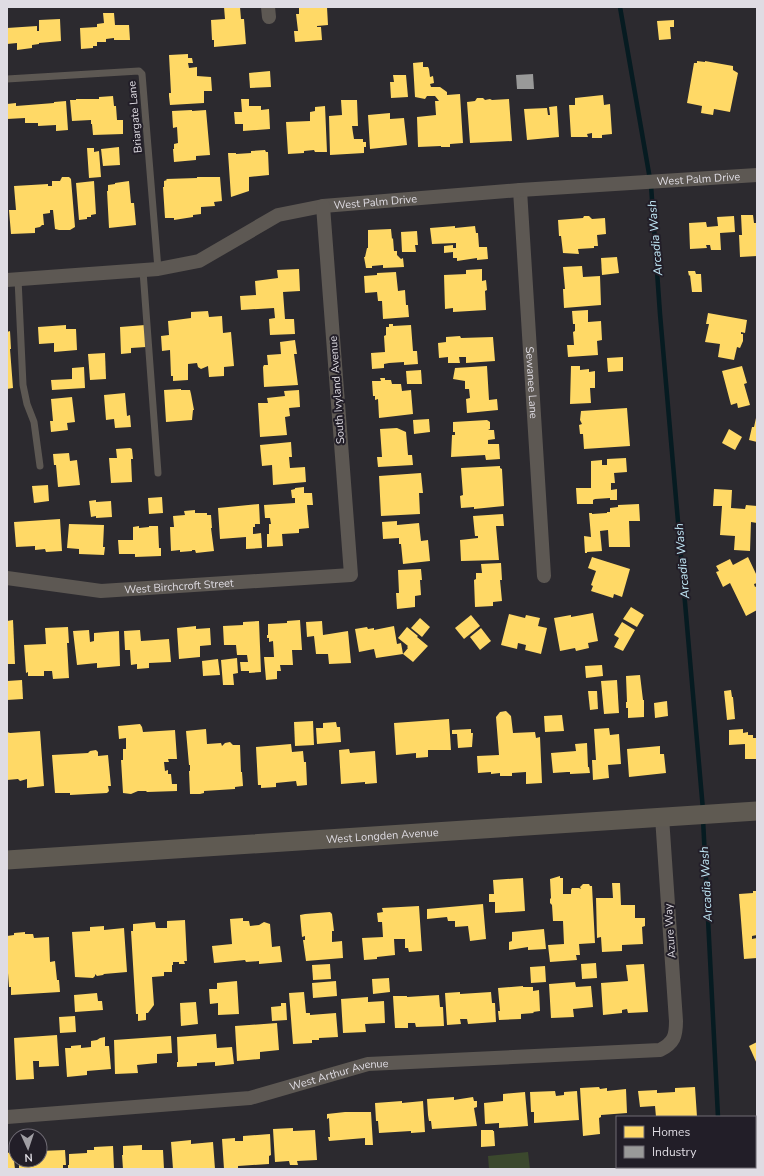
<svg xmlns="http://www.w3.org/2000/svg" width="764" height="1176" font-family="'Nunito Sans',sans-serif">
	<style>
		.green { fill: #3b482d }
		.homes { fill: #ffd966 }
		.industry { fill: #999 }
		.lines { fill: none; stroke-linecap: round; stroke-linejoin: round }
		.stream { stroke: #061b21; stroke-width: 4.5 }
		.lane { stroke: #5d5853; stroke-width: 7 }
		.street { stroke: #5d5853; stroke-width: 14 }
		.secondary { stroke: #5f5a52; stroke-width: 19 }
		.labels { text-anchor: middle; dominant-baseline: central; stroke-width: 4; stroke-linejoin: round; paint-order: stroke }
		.street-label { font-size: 11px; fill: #dfdce3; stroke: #221e28 }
		.water-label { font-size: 12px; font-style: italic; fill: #c1e8f7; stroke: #221e28 }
	</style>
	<rect width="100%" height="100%" fill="#2c2a2f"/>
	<!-- green -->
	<polygon class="green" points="528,1152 530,1169 489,1169 488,1156"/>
	<!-- homes -->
	<g class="homes">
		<polygon points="224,7 240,7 241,19 244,19 246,44 214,47 214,40 212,40 211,20 225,19"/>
		<polygon points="299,7 327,7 328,25 317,26 317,27 321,27 322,40 295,42 294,31 298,31 296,14 299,14"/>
		<polygon points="103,13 114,13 115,25 129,25 130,40 114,40 114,38 106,39 106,42 97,42 97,46 93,46 93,48 81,49 80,28 97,27 97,24 104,23"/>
		<polygon points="60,19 61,41 39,43 39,44 32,45 32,48 17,50 17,43 7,44 7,28 37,26 37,31 39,31 39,20"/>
		<polygon points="674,20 674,27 670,27 671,39 659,40 657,21"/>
		<polygon points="188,54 188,58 192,58 193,63 188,63 189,68 197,67 197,76 211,77 212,91 204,91 204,103 170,105 169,96 169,93 171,93 169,55"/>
		<polygon points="697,61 705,62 705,61 733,66 733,70 738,73 730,112 714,109 713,115 701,113 702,106 687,103 694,63 697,63"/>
		<polygon points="423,62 423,67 428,67 429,69 430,77 433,76 434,83 430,84 431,87 440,87 447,92 447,95 460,94 463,143 450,144 450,147 441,147 441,146 418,147 417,117 436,115 435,101 439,101 435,96 427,96 425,99 415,97 413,63"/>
		<polygon points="270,71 271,87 250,88 249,73"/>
		<polygon points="393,75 406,75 408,97 391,98 390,82 394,82"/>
		<polygon points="603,95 604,105 610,104 612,134 602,135 602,138 592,138 592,133 587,134 588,137 571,137 569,105 575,105 575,98"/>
		<polygon points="113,96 114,106 116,106 117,120 123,120 123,134 93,135 92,124 91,124 91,120 72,121 70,100 76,100 76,99 99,99 99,97"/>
		<polygon points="477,98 483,98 485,100 490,99 492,100 509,99 512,141 470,143 467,102 475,101"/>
		<polygon points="241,99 249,99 249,106 261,106 261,110 269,109 270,129 243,131 243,124 235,124 234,112 242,112"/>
		<polygon points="341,100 357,100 358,126 352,126 353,133 354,139 363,139 363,142 366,142 366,147 364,147 364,153 330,155 329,116 342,115"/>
		<polygon points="66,101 68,130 56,131 56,125 38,126 38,123 25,123 25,118 7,119 7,104 16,103 16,106 54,103 54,102"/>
		<polygon points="325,106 327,152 315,152 314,150 304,151 304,153 288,154 286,122 310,121 310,112 315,111 315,107"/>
		<polygon points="557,106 559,137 527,140 524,109 547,108 548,115 550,115 549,107"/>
		<polygon points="192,110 192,111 206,110 210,155 196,156 196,160 174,162 173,149 174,149 174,144 178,143 177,127 173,128 172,111"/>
		<polygon points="390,113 390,119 404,118 407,145 370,149 368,115"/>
		<polygon points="119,147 120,165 103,166 101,149"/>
		<polygon points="87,148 94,148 94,152 99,151 101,177 89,178"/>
		<polygon points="265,150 266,152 268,152 269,175 249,177 249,191 231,197 228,153 236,153 236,154 251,153 251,151"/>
		<polygon points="62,177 69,177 71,179 75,227 70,230 59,230 55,229 53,210 50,210 50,213 43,214 44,225 42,225 40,227 35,228 35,233 11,234 9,210 16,210 14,186 48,184 48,186 52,186 52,181 60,181"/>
		<polygon points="197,177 220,177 222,201 214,202 215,206 201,207 201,214 193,215 193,217 174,220 174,218 165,218 163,187 164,187 164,181 167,180 166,179 197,178"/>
		<polygon points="94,181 96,214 91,215 91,217 87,217 87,219 79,220 76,183"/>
		<polygon points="129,181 131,203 134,203 136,225 109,228 107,191 108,191 108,185 115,184 115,183"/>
		<polygon points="741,215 753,215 754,223 757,223 757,256 740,257 739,235 742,235"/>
		<polygon points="584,216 589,216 592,219 605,218 606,234 597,235 598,246 594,246 594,248 578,249 579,254 563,253 561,236 559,236 558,220 583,218"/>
		<polygon points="734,216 735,232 720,233 721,250 711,250 710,245 706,245 707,248 690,249 689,223 706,222 707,227 718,226 717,217"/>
		<polygon points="455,226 455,228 475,226 476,233 478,233 479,247 487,247 488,259 477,260 477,258 457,261 457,258 453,258 453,252 444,253 444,246 453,245 453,248 456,248 456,243 432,244 430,228"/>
		<polygon points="391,229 392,239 393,238 394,251 397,251 397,255 401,259 403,258 404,267 383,268 383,265 372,266 372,268 366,268 364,257 365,257 367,248 368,248 368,230"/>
		<polygon points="417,231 418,245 415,245 416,252 402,252 401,232"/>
		<polygon points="617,257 619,273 602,275 601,258"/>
		<polygon points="582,266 583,277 600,276 601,305 564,308 563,289 565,289 563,267"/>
		<polygon points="299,269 300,291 283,292 285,319 294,319 295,334 270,335 269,319 275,318 274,308 241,310 240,296 256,295 255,281 278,278 277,270"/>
		<polygon points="482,269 482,281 486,280 487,290 485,291 486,310 453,312 453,308 445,309 444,275 466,274 466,270"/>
		<polygon points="688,271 695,271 696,274 701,274 702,292 692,292 690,275 689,276"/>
		<polygon points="396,272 398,291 405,290 406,305 408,305 409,317 383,319 382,301 378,301 377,292 365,293 364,276 377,275 377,273"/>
		<polygon points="588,310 588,322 601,321 602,340 597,341 598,355 568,357 567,345 574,345 573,332 575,331 575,324 573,324 572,311"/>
		<polygon points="208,311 209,317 222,316 223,333 231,332 234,366 224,367 224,376 209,377 208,366 201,369 198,367 197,363 188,364 188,380 173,381 173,376 171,376 170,350 162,351 161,336 169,335 168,321 191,318 191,312"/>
		<polygon points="708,313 747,320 745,333 741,332 741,334 743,334 743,341 740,348 737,347 734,360 718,357 720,344 705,342 709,324 706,324"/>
		<polygon points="389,324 393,324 393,326 411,325 413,351 417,351 418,364 404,365 404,362 389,363 384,364 384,368 372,369 371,353 385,352 384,336 386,335 386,327 389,327"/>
		<polygon points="66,325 66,329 76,329 77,350 54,352 54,343 39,344 38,327"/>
		<polygon points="145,325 146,347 131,348 131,353 121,354 120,327"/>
		<polygon points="10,331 11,349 10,349 13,388 7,389 7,332"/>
		<polygon points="460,336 461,338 493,337 495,361 466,363 466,357 459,357 460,363 448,363 448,357 439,358 438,343 446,342 446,337"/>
		<polygon points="295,340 297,354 294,354 298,385 264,387 263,367 264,365 268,365 267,355 281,354 280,342"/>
		<polygon points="105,353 106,379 90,380 88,354"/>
		<polygon points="623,357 623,371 608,372 607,358"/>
		<polygon points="487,366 489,400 497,399 498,410 467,413 466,399 470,398 469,389 465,389 465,381 453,379 455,368"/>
		<polygon points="571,366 580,366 580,370 589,369 589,372 595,371 595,388 590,388 591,403 570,404"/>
		<polygon points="742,366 747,383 744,384 750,405 738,408 737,403 731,405 722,371"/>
		<polygon points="84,367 85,388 52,390 51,380 72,379 72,368"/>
		<polygon points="421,370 422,384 407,384 406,371"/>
		<polygon points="380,378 385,378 385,380 391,380 392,384 401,384 402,391 411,390 413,414 379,418 378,399 375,400 375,396 373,396 372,381 381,381"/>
		<polygon points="181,389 181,390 190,390 191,394 194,410 193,410 192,420 166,422 164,390"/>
		<polygon points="299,390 300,407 289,408 290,416 285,417 287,435 260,437 258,403 268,403 267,398 285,396 284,391"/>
		<polygon points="125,393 127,416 130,415 131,427 115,428 114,419 106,420 104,395"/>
		<polygon points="72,397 75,422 67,423 68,430 51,432 50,421 53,421 51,399"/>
		<polygon points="627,408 630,446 584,449 583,434 580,434 579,425 582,424 580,420 581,411"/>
		<polygon points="756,418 757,418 757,442 749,440 752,427 754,427"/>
		<polygon points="429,419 430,432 414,434 413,420"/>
		<polygon points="487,420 490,422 490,429 488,430 494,430 495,439 488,440 488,444 499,444 500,459 486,460 485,455 451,457 452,435 455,435 455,432 453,432 453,422"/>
		<polygon points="397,428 406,432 408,455 412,455 413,465 378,467 377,457 382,457 380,429"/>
		<polygon points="729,429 742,437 735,450 722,443"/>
		<polygon points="291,442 292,457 289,457 290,468 305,467 306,482 273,485 272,465 262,466 260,445"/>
		<polygon points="130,448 132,449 133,459 131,459 132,482 111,483 109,458 117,458 116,449"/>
		<polygon points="69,453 70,461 77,460 80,485 58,487 56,465 54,465 53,454"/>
		<polygon points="626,458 627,472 614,473 615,483 611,483 611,490 617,489 617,500 610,500 610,498 595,499 593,500 593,504 577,504 576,488 591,488 591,461 602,460 602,465 607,465 607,459"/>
		<polygon points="500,466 500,468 502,469 504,506 474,509 474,507 461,508 460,496 463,495 461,468"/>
		<polygon points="421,473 423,493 419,493 420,514 381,516 379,476"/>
		<polygon points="48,485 49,501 34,503 32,486"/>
		<polygon points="304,487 304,493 312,493 313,505 307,505 309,528 299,529 299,533 282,534 283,546 267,547 267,534 269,534 269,524 271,524 270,518 265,518 264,505 295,503 295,498 292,498 291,490 295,489 295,488"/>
		<polygon points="714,489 732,490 731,508 745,509 746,505 757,506 757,523 751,522 750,551 734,550 735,536 720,535 722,506 713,506"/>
		<polygon points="162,497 163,513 149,514 148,498"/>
		<polygon points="96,500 96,502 111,501 112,517 96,518 96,516 91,517 89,501"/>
		<polygon points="259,504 260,524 255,524 255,527 253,527 253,534 261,533 262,548 246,549 246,537 220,539 218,508"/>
		<polygon points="639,504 640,521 629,521 630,547 609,547 608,530 600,531 602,551 587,552 587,553 585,553 584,536 591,537 589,513 592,513 592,514 607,513 607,512 610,512 610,508 618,507 618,505"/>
		<polygon points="195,510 195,513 207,513 207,515 211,515 212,528 211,528 214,551 196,553 195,550 192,550 192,551 180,552 180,550 171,551 170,527 174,527 173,516 185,515 184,511"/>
		<polygon points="503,514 504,526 496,526 499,560 461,561 460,540 478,538 478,536 475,536 473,516"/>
		<polygon points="60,519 62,551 46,552 45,549 35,550 35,546 16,547 14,522"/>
		<polygon points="397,521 397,525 419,523 421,541 428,540 430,561 403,564 401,544 399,544 399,538 383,539 382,522"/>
		<polygon points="69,524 104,525 103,547 105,547 104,555 79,554 79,549 67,548"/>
		<polygon points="139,526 139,528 149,527 149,526 158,526 159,548 161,548 161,556 135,557 135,554 119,554 118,540 133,540 133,527"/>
		<polygon points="592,557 630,569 622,597 614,594 613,598 591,591 593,586 591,585 596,571 588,568"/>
		<polygon points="748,557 757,576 757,583 754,584 755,587 757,586 757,610 746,616 730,583 723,587 716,572 719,571 716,566 730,559 733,565"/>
		<polygon points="501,563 502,580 500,580 502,601 493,602 493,606 475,607 474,580 476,579 476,573 482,573 481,564"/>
		<polygon points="421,569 422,580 420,580 421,595 415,596 415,607 397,609 396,593 399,593 398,570"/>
		<polygon points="631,607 644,615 637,627 623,619"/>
		<polygon points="593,613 598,641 588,643 589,648 576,651 575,648 560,651 554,618 571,615 571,617"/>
		<polygon points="509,614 525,618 526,615 540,618 538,626 547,628 541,654 525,650 526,645 518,643 517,649 501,645"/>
		<polygon points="471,615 480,626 464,639 455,628"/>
		<polygon points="420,618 430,627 422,637 411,628"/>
		<polygon points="13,620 15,664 7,664 7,621"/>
		<polygon points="300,620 302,650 292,650 293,665 280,665 281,671 277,671 277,679 266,680 264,657 274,657 273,641 269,642 269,638 267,638 267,635 268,635 268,624 287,623 287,621"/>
		<polygon points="259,621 261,672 249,673 249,671 241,671 240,662 248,662 247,655 237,655 236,645 224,645 223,626 243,625 243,622"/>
		<polygon points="322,621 323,635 348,631 351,663 329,664 328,654 316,654 314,636 307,637 306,622"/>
		<polygon points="622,622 635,630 623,651 614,647 619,638 614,635"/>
		<polygon points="196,626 196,629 210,628 211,645 200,646 200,657 179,659 177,628"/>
		<polygon points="394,626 397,644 401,643 403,654 376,658 374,649 359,652 355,629 367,627 368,629 374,628 374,630"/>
		<polygon points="68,627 69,643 67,643 69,678 53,679 52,671 44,671 44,676 28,676 28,672 26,673 24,645 46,644 45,628"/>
		<polygon points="407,627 418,636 417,637 428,646 413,662 403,654 408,648 407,647 408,646 398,638"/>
		<polygon points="481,628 491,641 480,650 470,637"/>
		<polygon points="89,630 90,642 94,641 94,633 119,631 120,666 97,668 97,663 77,665 73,631"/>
		<polygon points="140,630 141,641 169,639 171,662 149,663 149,668 137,669 137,664 131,665 130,650 125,650 124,631"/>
		<polygon points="237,658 238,673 233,674 234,685 223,685 221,660"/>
		<polygon points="218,659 220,675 203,676 202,661"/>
		<polygon points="602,665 603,676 586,678 585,666"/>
		<polygon points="640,675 643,700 644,700 644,717 628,718 628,708 626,708 626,702 627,702 626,676"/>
		<polygon points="22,680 23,699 7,700 7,681"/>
		<polygon points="617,680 619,713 604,714 601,681"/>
		<polygon points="731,690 732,697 733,697 735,719 727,720 724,691"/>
		<polygon points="588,691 597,691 598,709 590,710"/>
		<polygon points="667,701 668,716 655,718 654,703"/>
		<polygon points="506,711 511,716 513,733 535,732 536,738 540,737 542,783 526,784 526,772 512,773 512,776 500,776 500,773 491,774 491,772 478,773 477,756 499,755 496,717 500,712"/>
		<polygon points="562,715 564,731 545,732 544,716"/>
		<polygon points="449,719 451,750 428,750 428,757 416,758 416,753 396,755 394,723"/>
		<polygon points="313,721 314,745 295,746 294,722"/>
		<polygon points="336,722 337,727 340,727 341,742 317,744 316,728 323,728 323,723"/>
		<polygon points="140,724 142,727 143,732 175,730 177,759 168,759 169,762 164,762 165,771 168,770 168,774 171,774 172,784 177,784 177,791 147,792 146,791 138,791 131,794 123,793 121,760 123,760 123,749 126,749 126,738 119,739 118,726"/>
		<polygon points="609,728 610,735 619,734 621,764 608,765 609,778 593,780 592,760 596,760 594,729"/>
		<polygon points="206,729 207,744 221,743 222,746 225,743 230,742 233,745 240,745 241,772 242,772 243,786 235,787 235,789 204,791 204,793 200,794 190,794 189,771 190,771 190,765 189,765 186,731"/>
		<polygon points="471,729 471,733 473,733 472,747 458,748 457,734 452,734 452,730"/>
		<polygon points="743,729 743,733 748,732 748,735 753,735 753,738 757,738 757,759 745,759 745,744 729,745 729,730"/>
		<polygon points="40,731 44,786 27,788 27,779 20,781 18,779 7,780 7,732 10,733"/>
		<polygon points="587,743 588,767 589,767 590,773 570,774 570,772 567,772 553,773 551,753 576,751 575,744"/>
		<polygon points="291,744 292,752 303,751 304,762 306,762 307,785 297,786 296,781 276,783 276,787 261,788 261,785 258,785 256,747"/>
		<polygon points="660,746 660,754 664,754 666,773 629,777 627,749"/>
		<polygon points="349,749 350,753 375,751 377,783 365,784 365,782 341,784 339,750"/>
		<polygon points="96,750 98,752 98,756 108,755 111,786 108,786 109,791 107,793 70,795 70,793 55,793 52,755 88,753 90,751"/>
		<polygon points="560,876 560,878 563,878 563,894 571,894 571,890 572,888 579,888 581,889 580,887 583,884 589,884 590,886 592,886 595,943 579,944 580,955 576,955 577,960 550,962 548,945 564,944 563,921 553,921 552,905 550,903 550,899 551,898 550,879"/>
		<polygon points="523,878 525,911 495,913 495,902 489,902 489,894 494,894 493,880"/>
		<polygon points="612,883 620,883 621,905 635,905 635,918 645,918 645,926 642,927 643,944 622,945 622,951 602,952 601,937 597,938 596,898 613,898"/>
		<polygon points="753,891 757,891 757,935 752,936 752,939 757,938 757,958 744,959 739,894 753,893"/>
		<polygon points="483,904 486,939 470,941 468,926 455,927 455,921 448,921 447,917 427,919 427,909"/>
		<polygon points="419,906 422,951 409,952 408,948 405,948 405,939 394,939 395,955 377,957 377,959 364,960 362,938 383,937 382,922 378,922 377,913 383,912 382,908"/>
		<polygon points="330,912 332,914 334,931 332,931 332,942 342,941 343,958 306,961 303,940 305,940 305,936 302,937 300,915 305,914"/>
		<polygon points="243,918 243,921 249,921 250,926 259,925 264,922 270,924 272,947 280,946 282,962 259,964 259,961 246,962 245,960 214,963 212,946 232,944 230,919"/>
		<polygon points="185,920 187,961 184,961 185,964 179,964 179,962 173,962 173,965 172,965 172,972 164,972 164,976 152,977 154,1005 148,1013 146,1013 146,1020 138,1021 138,1014 136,1014 131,931 133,931 133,924 155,922 156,928 167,928 167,921"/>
		<polygon points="104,926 104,930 124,928 127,972 104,974 103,975 97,976 95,974 95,976 93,978 75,977 72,932 90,931 90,927"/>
		<polygon points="544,929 546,949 528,950 528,947 509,950 509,942 512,941 512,932"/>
		<polygon points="25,932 25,934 33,934 34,938 49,937 50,962 55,961 57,980 59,980 60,992 11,995 11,987 9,987 7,959 7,936 14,935 14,933"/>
		<polygon points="596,963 597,978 582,979 581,964"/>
		<polygon points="330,964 331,979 313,980 312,965"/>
		<polygon points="644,964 648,1012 628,1013 627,1009 622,1010 622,1013 603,1015 601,983 628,981 626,965"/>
		<polygon points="545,966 546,982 531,983 530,967"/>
		<polygon points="389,978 390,992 373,994 372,979"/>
		<polygon points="237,981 239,1014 218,1015 218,1003 210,1004 209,989 217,989 217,983"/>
		<polygon points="336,981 337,996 313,998 312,983"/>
		<polygon points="575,982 576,987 591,986 593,1007 573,1009 574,1017 551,1018 549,984"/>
		<polygon points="523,986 523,987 533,987 533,991 539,990 540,1011 533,1012 534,1013 521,1014 521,1019 499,1020 498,1011 500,1011 498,988"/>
		<polygon points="304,992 306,1013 310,1013 310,1015 336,1013 338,1037 319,1038 319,1040 312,1040 312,1043 293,1044 289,993"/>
		<polygon points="460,992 460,994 491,992 492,1003 495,1003 496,1022 468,1024 467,1019 460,1019 461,1024 447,1025 445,993"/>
		<polygon points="97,993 98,1001 102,1001 103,1010 75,1012 74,995"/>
		<polygon points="439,995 440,1007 443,1007 444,1026 416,1027 415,1023 408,1023 408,1028 395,1028 393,996 407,996 407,997"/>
		<polygon points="368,997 368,1002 384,1001 385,1023 365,1024 366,1032 343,1033 341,999"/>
		<polygon points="196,1002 198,1024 181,1026 180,1003"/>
		<polygon points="281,1003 286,1003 287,1020 272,1021 271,1007 281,1006"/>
		<polygon points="75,1016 76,1032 60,1033 59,1017"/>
		<polygon points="277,1023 279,1050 260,1052 260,1059 237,1061 235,1026"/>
		<polygon points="216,1034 217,1048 232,1047 234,1064 215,1066 215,1062 197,1063 197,1066 177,1067 177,1062 178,1062 177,1037"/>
		<polygon points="57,1035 59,1066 39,1067 39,1061 33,1061 34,1079 16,1080 14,1038"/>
		<polygon points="171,1036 172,1053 157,1054 157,1063 137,1065 138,1073 115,1074 114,1040"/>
		<polygon points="105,1037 105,1046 109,1046 111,1069 87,1071 87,1075 67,1077 65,1048 71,1048 71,1046 81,1045 81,1048 91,1047 91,1041 97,1040 100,1038"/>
		<polygon points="757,1042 757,1064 749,1046"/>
		<polygon points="599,1087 600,1089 607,1088 607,1091 626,1089 627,1113 601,1115 601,1117 599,1118 600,1134 583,1136 580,1088"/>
		<polygon points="695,1087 697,1117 656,1117 655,1106 640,1107 638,1091 657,1090 657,1093 675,1092 675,1088"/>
		<polygon points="555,1091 556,1096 564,1095 564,1092 577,1091 579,1120 534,1123 534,1112 531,1112 530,1092"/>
		<polygon points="525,1092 528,1126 499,1128 499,1123 485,1124 484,1103 503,1101 503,1094"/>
		<polygon points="454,1097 454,1100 473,1097 474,1101 477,1101 477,1107 474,1108 477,1126 432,1129 431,1121 429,1121 428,1115 427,1099"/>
		<polygon points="402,1101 402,1103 423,1101 425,1132 411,1133 411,1131 379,1133 378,1121 376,1121 375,1103"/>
		<polygon points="345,1112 371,1112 373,1145 365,1145 365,1138 329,1141 328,1137 330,1137 329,1118 327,1119 327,1114"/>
		<polygon points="293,1128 293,1131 315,1130 317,1160 297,1161 298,1165 290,1165 289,1161 275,1162 273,1129"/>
		<polygon points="481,1130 493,1130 493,1131 494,1131 495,1146 481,1147"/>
		<polygon points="270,1134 271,1155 269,1156 269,1164 238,1166 238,1168 224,1169 222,1139 235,1138 235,1141 243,1141 243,1136"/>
		<polygon points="191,1140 191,1144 213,1142 215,1169 173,1169 171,1142"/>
		<polygon points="142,1145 142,1150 163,1150 164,1169 123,1169 122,1155 123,1155 123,1146"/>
		<polygon points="113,1146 114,1169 68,1169 68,1165 69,1165 69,1154 87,1153 87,1150 94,1150 94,1147"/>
		<polygon points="65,1150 66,1165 63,1165 63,1169 19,1169 19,1160 40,1160 40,1151"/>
		<polygon points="13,1152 15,1169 7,1169 7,1153"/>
	</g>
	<!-- industry -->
	<polygon class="industry" points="533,74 534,89 517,89 516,75"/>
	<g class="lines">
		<!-- stream -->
		<g class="stream">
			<polyline points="620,7 651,185 660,314 703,810"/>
			<polyline points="703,819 718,1117"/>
			<polyline points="722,1167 722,1169"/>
		</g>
		<!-- lane -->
		<g class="lane">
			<polyline points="7,79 139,71 142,74 158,269"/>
			<polyline points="143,271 158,473"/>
			<polyline points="18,279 23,385 27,404 34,422 40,466"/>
		</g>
		<!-- street -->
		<g class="street">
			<polyline points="268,7 269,17"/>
			<path id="s1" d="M520,190L544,576"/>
			<path id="s2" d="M7,280L158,269L199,261L278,215L323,206L520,190L757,175"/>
			<path id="s3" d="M7,578L101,591L351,575L323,206"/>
			<path id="s4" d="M7,1117L250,1098L368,1064L660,1050C674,1043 676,1036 676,1021L662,817"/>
		</g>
		<!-- secondary -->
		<path class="secondary" id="s5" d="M7,860L757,811"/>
	</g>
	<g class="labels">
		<!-- street labels -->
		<g class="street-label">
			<text transform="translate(135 117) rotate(-95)">Briargate Lane</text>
			<text stroke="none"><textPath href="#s2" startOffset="707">West Palm Drive</textPath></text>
			<text stroke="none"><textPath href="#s2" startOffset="383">West Palm Drive</textPath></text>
			<text stroke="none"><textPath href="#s1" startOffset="193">Sewanee Lane</textPath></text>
			<text transform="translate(337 390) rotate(-94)">South Ivyland Avenue</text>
			<text stroke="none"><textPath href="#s3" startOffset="173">West Birchcroft Street</textPath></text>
			<text stroke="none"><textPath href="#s5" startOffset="376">West Longden Avenue</textPath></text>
			<text transform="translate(670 931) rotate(-94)">Azure Way</text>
			<text stroke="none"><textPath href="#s4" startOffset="336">West Arthur Avenue</textPath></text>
		</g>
		<!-- water labels -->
		<g class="water-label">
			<text transform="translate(655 238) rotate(-95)">Arcadia Wash</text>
			<text transform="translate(682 561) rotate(-95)">Arcadia Wash</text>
			<text transform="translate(706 884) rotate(-93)">Arcadia Wash</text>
		</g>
	</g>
	<!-- border -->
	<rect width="764" height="1176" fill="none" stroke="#dfdce3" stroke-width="16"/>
	<!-- legend -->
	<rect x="616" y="1116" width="140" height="52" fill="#221e28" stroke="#6e6a73"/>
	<rect x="624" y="1126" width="20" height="12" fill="#ffd966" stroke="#6e6a73"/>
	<text x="652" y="1136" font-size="12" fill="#dfdce3">Homes</text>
	<rect x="624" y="1146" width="20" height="12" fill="#999999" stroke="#6e6a73"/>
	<text x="652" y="1156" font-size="12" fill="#dfdce3">Industry</text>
	<!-- north arrow -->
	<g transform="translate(28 1148) rotate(177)"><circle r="19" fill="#221e28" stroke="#6e6a73"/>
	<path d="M0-3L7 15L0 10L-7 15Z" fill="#a09ea4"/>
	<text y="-6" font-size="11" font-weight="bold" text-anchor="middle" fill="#dfdce3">N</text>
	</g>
</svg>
